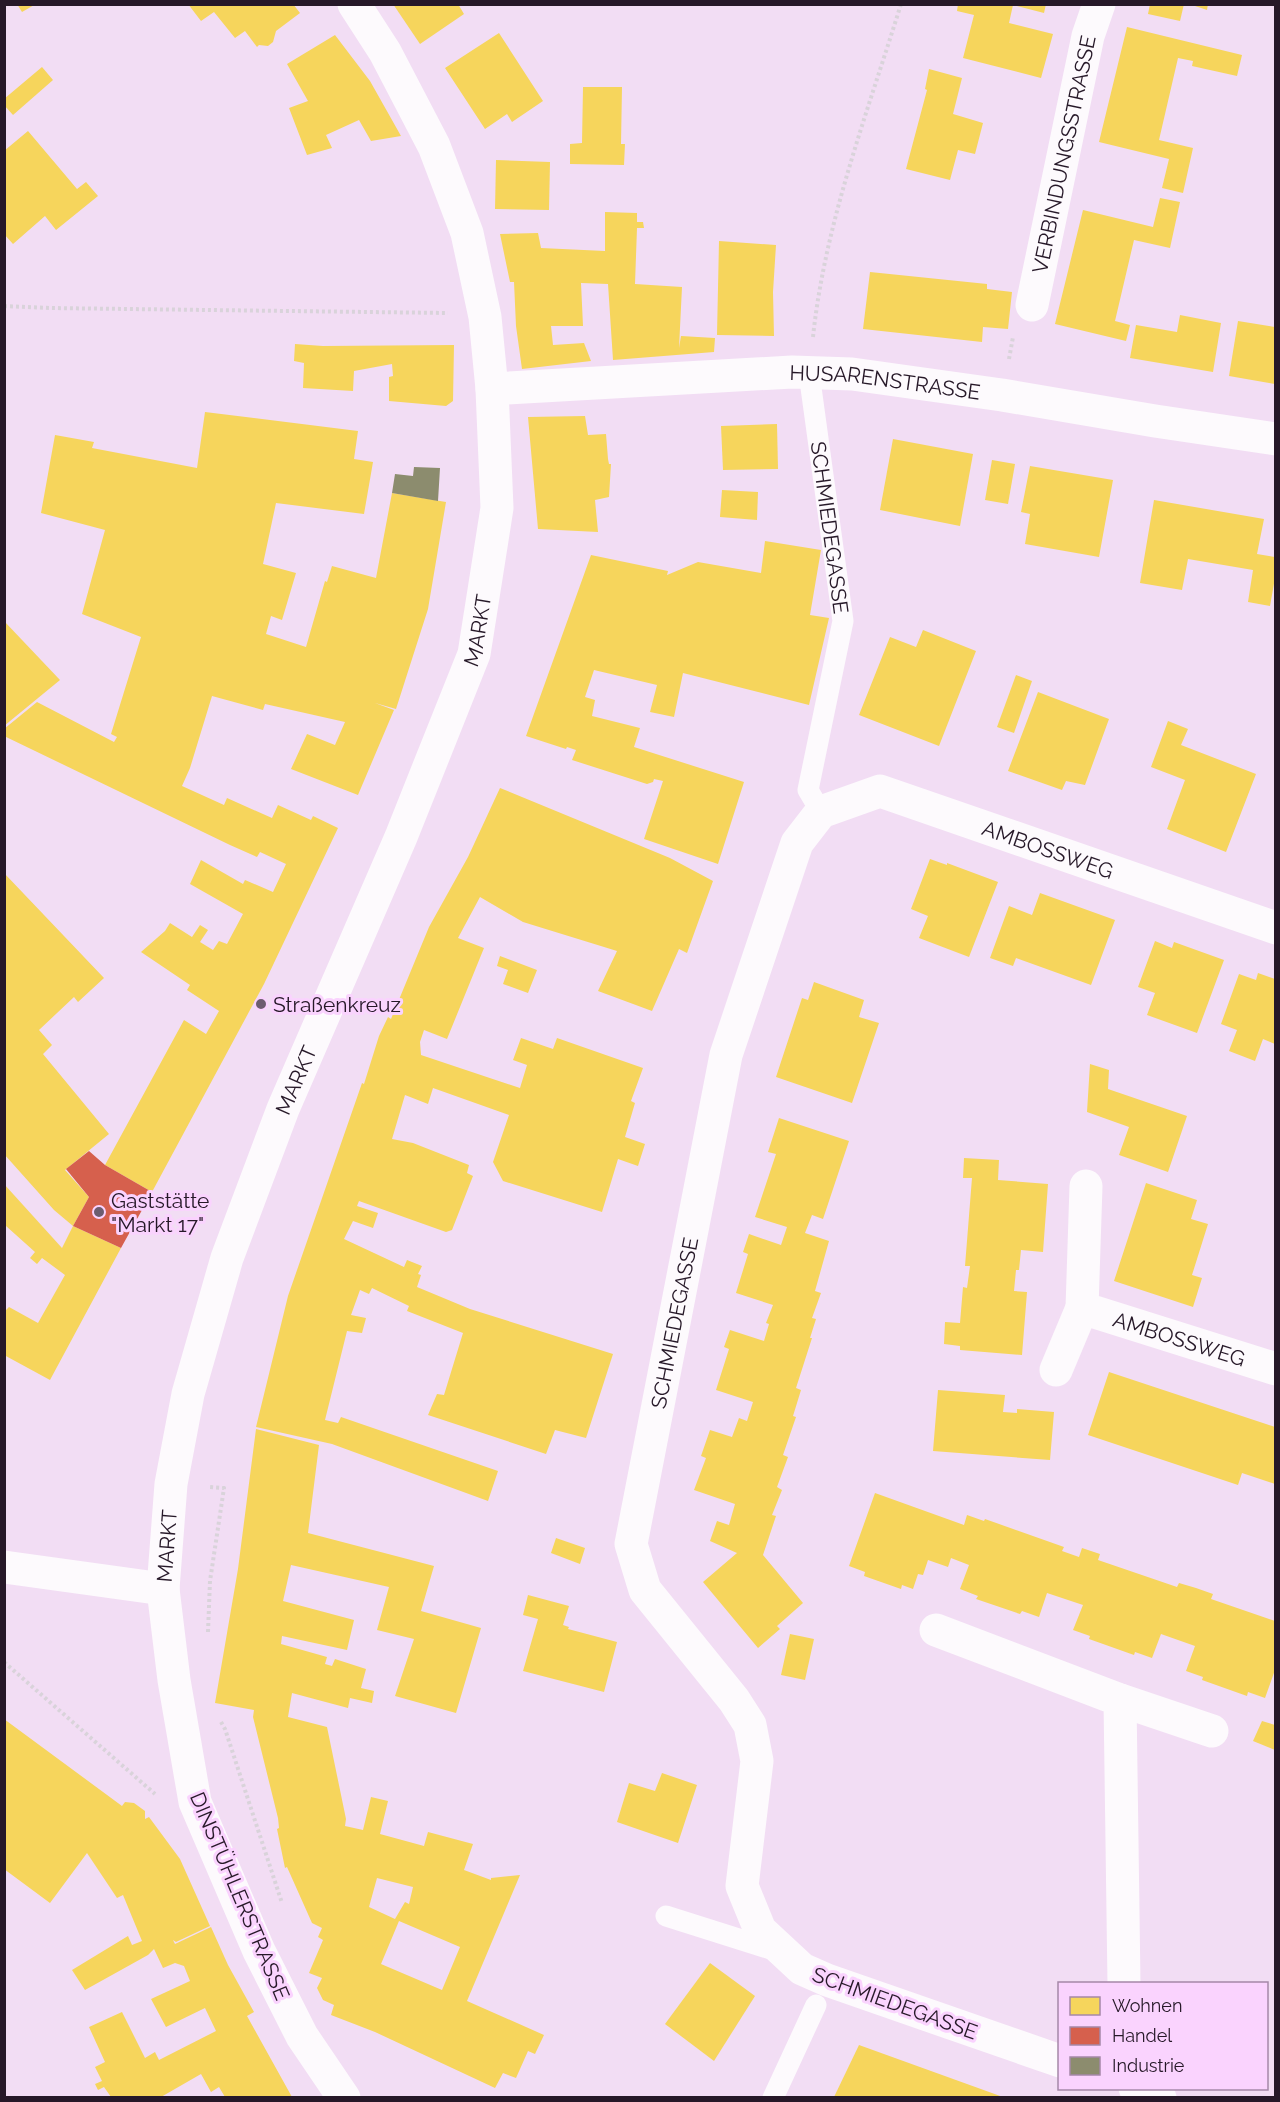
<svg xmlns="http://www.w3.org/2000/svg" width="1280" height="2102" font-family="Raleway,sans-serif">
	<style>
		.homes { fill: #f6d55c; fill-rule: evenodd }
		.shops { fill: #d6604d }
		.industry { fill: #8c8c6e }
		.lines { fill: none; stroke-linecap: round; stroke-linejoin: round }
		.path { stroke: #d9d3da; stroke-width: 4; stroke-dasharray: 3 3; stroke-linecap: butt }
		.service { stroke: #fdfafd; stroke-width: 21 }
		.minor { stroke: #fdfafd; stroke-width: 33 }
		.tertiary { stroke: #fdfafd; stroke-width: 33 }
		.secondary { stroke: #fdfafd; stroke-width: 33 }
		.poi-dot { fill: #6d5d6f; stroke: #fad3fe; stroke-width: 2 }
		.labels { text-anchor: middle; dominant-baseline: central; stroke-width: 6; stroke-linejoin: round; paint-order: stroke }
		.street-label { font-size: 21px; fill: #261828; stroke: #fad3fe }
		.poi-label { font-size: 21px; fill: #261828; stroke: #fad3fe; text-anchor: start }
	</style>
	<rect width="100%" height="100%" fill="#f2ddf4"/>
	<!-- homes -->
	<g class="homes">
		<polygon points="17,4 36,4 22,12"/>
		<polygon points="188,4 293,4 300,13 276,31 273,42 268,46 259,45 257,47 245,31 235,38 214,12 201,21"/>
		<polygon points="393,4 458,4 464,14 420,44"/>
		<polygon points="958,4 1046,4 1044,13 1013,5 1009,23 1053,34 1041,78 963,58 974,15 957,11"/>
		<polygon points="1150,4 1184,4 1180,21 1148,14"/>
		<polygon points="1189,4 1208,4 1207,10"/>
		<polygon points="1127,27 1242,55 1237,76 1192,66 1193,61 1178,58 1159,140 1193,148 1183,193 1162,188 1169,159 1099,142"/>
		<polygon points="499,33 543,101 512,122 507,114 485,129 445,68"/>
		<polygon points="335,35 370,81 401,136 371,141 359,120 326,135 332,148 307,155 289,108 308,101 287,64"/>
		<polygon points="42,67 53,80 13,115 4,105 4,99"/>
		<polygon points="929,69 962,78 953,114 983,123 975,154 958,150 950,180 906,169 927,90 925,89"/>
		<polygon points="583,87 622,87 621,144 625,144 624,165 570,164 570,144 582,143"/>
		<polygon points="28,131 77,189 86,182 98,196 56,230 45,216 13,244 4,234 4,151"/>
		<polygon points="496,160 550,162 549,210 495,209"/>
		<polygon points="1160,198 1180,202 1170,248 1134,240 1115,321 1130,325 1126,341 1055,324 1083,210 1153,227"/>
		<polygon points="605,212 637,213 637,222 643,222 644,228 637,228 635,284 682,287 679,348 681,336 715,338 714,352 613,360 608,284 581,283 583,326 551,326 553,345 584,343 591,361 522,369 516,326 514,282 510,282 500,234 538,233 541,248 605,251"/>
		<polygon points="719,241 776,245 773,292 774,336 717,335"/>
		<polygon points="870,272 987,284 987,289 1012,292 1008,329 983,327 982,342 863,329"/>
		<polygon points="1180,315 1221,323 1213,372 1130,358 1136,325 1177,332"/>
		<polygon points="1238,321 1275,327 1275,384 1229,376"/>
		<polygon points="295,344 323,346 454,345 453,401 446,406 389,401 389,377 393,376 392,364 354,371 353,391 303,388 304,363 294,361"/>
		<polygon points="205,412 358,431 354,459 373,462 364,514 276,503 263,564 296,573 282,620 271,616 266,634 306,647 325,581 327,582 332,566 376,578 392,493 446,502 428,609 396,709 375,703 394,710 358,795 291,769 307,734 335,745 345,722 265,704 263,710 212,696 190,768 182,786 224,805 227,798 272,818 278,805 311,820 313,816 338,828 264,984 152,1192 105,1165 184,1020 206,1034 219,1011 187,990 190,985 141,952 165,931 170,923 192,937 200,925 208,930 200,942 213,950 219,941 227,944 243,914 190,884 201,860 243,884 245,880 273,892 286,864 260,852 257,857 230,845 4,736 4,729 37,702 114,742 117,737 111,734 141,637 82,614 105,530 41,513 55,435 94,442 92,448 197,468"/>
		<polygon points="585,416 588,435 606,434 608,459 609,464 611,464 609,497 595,500 598,532 538,529 528,417"/>
		<polygon points="777,424 778,469 723,470 721,426"/>
		<polygon points="893,439 973,454 960,526 880,510"/>
		<polygon points="992,460 1015,464 1008,504 985,500"/>
		<polygon points="1030,466 1113,480 1099,557 1025,544 1030,514 1021,512"/>
		<polygon points="722,490 758,492 757,520 720,517"/>
		<polygon points="1154,500 1264,519 1257,554 1275,557 1275,578 1270,606 1248,602 1253,570 1188,559 1182,590 1140,583"/>
		<polygon points="765,541 821,550 810,615 829,618 809,705 683,673 674,717 650,712 657,685 594,670 585,697 595,700 592,716 640,728 634,747 744,782 718,864 644,839 663,781 654,779 653,782 647,784 572,760 576,750 567,747 566,749 526,736 591,555 668,571 667,575 698,562 761,573"/>
		<polygon points="4,621 60,680 4,726"/>
		<polygon points="923,630 976,651 939,746 859,715 890,637 916,647"/>
		<polygon points="1016,675 1032,681 1014,733 997,727"/>
		<polygon points="1038,692 1109,719 1085,785 1066,781 1062,790 1008,771"/>
		<polygon points="1168,721 1188,729 1181,745 1256,774 1226,852 1167,829 1185,780 1151,767"/>
		<polygon points="500,788 670,858 713,881 687,953 679,949 652,1011 598,991 617,951 523,922 480,897 458,938 484,948 447,1039 424,1030 420,1042 421,1055 520,1088 527,1065 513,1060 521,1038 553,1049 557,1038 643,1068 631,1101 635,1103 625,1137 645,1144 638,1166 618,1159 602,1212 503,1181 493,1162 509,1115 433,1088 428,1104 405,1095 392,1139 413,1143 469,1165 467,1173 473,1176 452,1230 446,1232 359,1201 357,1206 378,1213 373,1228 353,1221 344,1239 404,1267 407,1260 422,1266 418,1274 421,1275 417,1287 470,1309 613,1354 586,1438 555,1430 546,1454 428,1415 437,1394 444,1395 463,1333 407,1311 409,1306 372,1288 369,1294 360,1290 351,1315 366,1318 362,1333 347,1331 325,1420 338,1423 341,1417 498,1471 488,1501 332,1444 256,1427 288,1296 361,1086 362,1083 364,1084 379,1036 388,1017 391,1019 429,927 468,857"/>
		<polygon points="930,859 947,865 947,863 998,882 969,957 919,938 928,916 911,909"/>
		<polygon points="4,873 104,978 78,1002 74,997 39,1030 52,1045 43,1054 109,1134 65,1170 89,1197 73,1226 54,1210 4,1154"/>
		<polygon points="1040,893 1115,920 1091,985 1016,958 1013,966 990,958 1009,906 1032,915"/>
		<polygon points="1155,941 1172,948 1174,942 1224,960 1197,1033 1147,1015 1155,993 1138,987"/>
		<polygon points="500,956 537,970 528,993 503,984 508,970 497,966"/>
		<polygon points="1258,973 1275,979 1275,1044 1263,1039 1255,1061 1229,1051 1237,1030 1221,1024 1239,974 1256,980"/>
		<polygon points="814,982 864,1000 859,1017 879,1023 852,1103 776,1077 802,998 808,1000"/>
		<polygon points="1090,1064 1109,1070 1108,1089 1187,1116 1168,1172 1119,1155 1129,1127 1087,1112"/>
		<polygon points="779,1118 849,1141 823,1219 812,1215 805,1233 829,1241 815,1291 821,1293 812,1318 816,1319 810,1338 812,1338 796,1388 801,1390 793,1416 796,1417 783,1455 788,1457 777,1487 782,1490 772,1515 776,1516 763,1555 803,1603 777,1626 780,1629 758,1648 703,1582 737,1553 710,1541 717,1521 729,1525 735,1504 694,1490 706,1458 701,1456 710,1430 732,1437 739,1418 747,1421 753,1402 716,1390 729,1349 724,1347 730,1330 764,1341 769,1324 766,1323 773,1305 736,1293 748,1254 743,1252 749,1234 781,1245 787,1227 755,1217 776,1154 768,1152"/>
		<polygon points="964,1158 999,1160 998,1180 1048,1184 1043,1252 1021,1250 1019,1270 1016,1270 1014,1291 1027,1292 1022,1355 960,1350 960,1346 944,1344 945,1322 960,1323 963,1287 967,1288 970,1266 965,1266 972,1178 963,1178"/>
		<polygon points="1146,1183 1197,1200 1191,1219 1208,1224 1192,1275 1202,1278 1193,1307 1114,1281"/>
		<polygon points="4,1184 62,1248 73,1226 121,1248 50,1380 4,1355 4,1312 9,1307 38,1323 65,1275 42,1258 37,1264 30,1258 35,1252 6,1226 4,1227"/>
		<polygon points="1109,1372 1275,1427 1275,1484 1242,1473 1238,1485 1088,1435"/>
		<polygon points="938,1390 1005,1395 1003,1412 1017,1413 1017,1409 1054,1412 1050,1460 933,1451"/>
		<path d="M256,1429L319,1445L308,1533L434,1566L421,1611L481,1628L456,1713L395,1696L414,1639L377,1630L389,1587L291,1565L283,1601L354,1620L347,1650L282,1636L281,1644L327,1657L325,1664L332,1666L335,1659L366,1669L361,1688L374,1691L372,1703L350,1698L348,1708L292,1693L288,1717L327,1727L346,1819L345,1826L363,1830L371,1797L388,1801L380,1834L424,1846L428,1832L473,1844L464,1870L491,1880V1878L520,1875L467,2001L544,2035L535,2054L528,2051L516,2078L503,2073L495,2088L375,2032L331,2015L334,2005L323,2000L317,1988L322,1978L309,1973L323,1940L318,1937L322,1928L312,1923L287,1867L285,1868L277,1829L279,1828L278,1818L253,1717L254,1710L215,1703L238,1569ZM377,1878L413,1887L409,1904L405,1902L395,1919L369,1907ZM399,1921L460,1947L442,1990L381,1964Z"/>
		<polygon points="875,1493 964,1525 967,1515 984,1521 985,1519 1064,1547 1062,1551 1079,1557 1082,1548 1100,1554 1098,1560 1177,1587 1179,1583 1196,1588 1213,1594 1211,1599 1275,1621 1275,1670 1265,1698 1248,1692 1247,1696 1202,1680 1203,1677 1186,1671 1195,1646 1161,1634 1152,1658 1135,1652 1134,1655 1089,1639 1090,1636 1073,1630 1083,1605 1047,1593 1039,1617 1022,1611 1020,1614 976,1599 978,1596 960,1589 969,1565 951,1558 948,1567 928,1560 923,1575 918,1574 913,1589 902,1585 901,1589 864,1576 865,1572 849,1566"/>
		<polygon points="556,1538 585,1548 580,1564 551,1553"/>
		<polygon points="528,1595 569,1606 563,1625 569,1627 568,1629 617,1642 604,1692 523,1671 538,1619 523,1615"/>
		<polygon points="790,1634 814,1639 805,1680 781,1675"/>
		<polygon points="4,1719 122,1806 125,1802 134,1803 145,1811 145,1819 149,1817 180,1859 210,1926 176,1942 173,1940 175,1944 211,1927 228,1965 254,2012 247,2016 292,2097 225,2097 219,2087 211,2092 201,2074 161,2097 111,2097 104,2087 98,2090 95,2084 102,2081 95,2067 105,2062 89,2027 122,2012 145,2058 155,2052 159,2060 216,2031 205,2008 166,2027 151,1999 190,1981 184,1966 175,1963 163,1968 154,1949 148,1955 85,1990 72,1970 128,1936 132,1945 142,1941 123,1895 117,1898 87,1853 50,1903 4,1869"/>
		<polygon points="1262,1721 1275,1725 1275,1750 1253,1741"/>
		<polygon points="662,1773 697,1785 678,1843 617,1822 629,1783 655,1791"/>
		<polygon points="710,1963 755,1996 714,2061 665,2024"/>
		<polygon points="859,2045 1003,2097 834,2097"/>
	</g>
	<!-- shops -->
	<polygon class="shops" points="89,1151 105,1165 152,1192 121,1248 73,1226 89,1197 66,1169"/>
	<!-- industry -->
	<polygon class="industry" points="414,467 440,468 438,501 392,493 395,474 413,476"/>
	<g class="lines">
		<!-- path -->
		<g class="path">
			<polyline points="4,306 49,308 448,313"/>
			<path d="M813,337C825,223 867,114 901,4"/>
			<polyline points="1009,359 1013,337"/>
			<polyline points="208,1632 210,1581 224,1488 209,1487"/>
			<polyline points="4,1662 155,1794"/>
			<polyline points="221,1722 225,1729 282,1903"/>
		</g>
		<!-- service -->
		<g class="service">
			<path id="s1" d="M809,373L843,621L808,790L821,812"/>
			<polyline points="666,1916 777,1951"/>
			<polyline points="773,2098 816,2005"/>
		</g>
		<!-- minor -->
		<g class="minor">
			<path id="s2" d="M1032,305L1088,36L1099,4"/>
			<path id="s3" d="M492,389L792,372L852,374L1002,395L1155,421L1276,439"/>
			<path id="s4" d="M1086,1186L1082,1308L1276,1369"/>
			<polyline points="1056,1370 1082,1308"/>
			<polyline points="936,1630 1120,1700 1124,1984"/>
			<polyline points="1120,1700 1212,1731"/>
			<path id="s5" d="M1060,2061L827,1980L802,1969L760,1930L742,1886L757,1761L750,1725L734,1700L645,1590L631,1544L726,1055L797,843L821,812L880,791L1276,928"/>
			<polyline points="1135,2088 1160,2098"/>
		</g>
		<!-- tertiary -->
		<polyline class="tertiary" points="4,1567 163,1589"/>
		<!-- secondary -->
		<path class="secondary" id="s6" d="M344,2098L302,2036L259,1951L195,1802L174,1680L163,1589L171,1484L188,1394L227,1258L283,1109L401,837L474,654L497,508L492,389L485,317L467,233L434,146L385,52L354,4"/>
	</g>
	<!-- markers -->
	<g class="poi-dot">
		<circle cx="261" cy="1004" r="6"/>
		<circle cx="99" cy="1212" r="6"/>
	</g>
	<g class="labels">
		<!-- street labels -->
		<g class="street-label">
			<text stroke="none"><textPath href="#s2" startOffset="154">VERBINDUNGSSTRASSE</textPath></text>
			<text stroke="none"><textPath href="#s3" startOffset="394">HUSARENSTRASSE</textPath></text>
			<text stroke="none"><textPath href="#s1" startOffset="156">SCHMIEDEGASSE</textPath></text>
			<text stroke="none"><textPath href="#s6" startOffset="1563">MARKT</textPath></text>
			<text stroke="none"><textPath href="#s5" startOffset="1762">AMBOSSWEG</textPath></text>
			<text stroke="none"><textPath href="#s6" startOffset="1077">MARKT</textPath></text>
			<text stroke="none"><textPath href="#s5" startOffset="986">SCHMIEDEGASSE</textPath></text>
			<text stroke="none"><textPath href="#s4" startOffset="224">AMBOSSWEG</textPath></text>
			<text stroke="none"><textPath href="#s6" startOffset="591">MARKT</textPath></text>
			<text transform="translate(240 1896) rotate(67)">DINSTÜHLERSTRASSE</text>
			<text transform="translate(895 2003) rotate(20)">SCHMIEDEGASSE</text>
		</g>
		<!-- poi labels -->
		<g class="poi-label">
			<text x="273" y="1004">Straßenkreuz</text>
			<text x="111" y="1200">Gaststätte<tspan x="111" dy="24">"Markt 17"</tspan></text>
		</g>
	</g>
	<!-- border -->
	<rect width="1280" height="2102" fill="none" stroke="#261828" stroke-width="12"/>
	<!-- legend -->
	<rect x="1058" y="1982" width="210" height="108" fill="#fad3fe" stroke="#a588a8" stroke-width="1.5"/>
	<rect x="1070" y="1997" width="30" height="18" fill="#f6d55c" stroke="#a588a8" stroke-width="1.5"/>
	<text x="1112" y="2012" font-size="18" fill="#261828">Wohnen</text>
	<rect x="1070" y="2027" width="30" height="18" fill="#d6604d" stroke="#a588a8" stroke-width="1.5"/>
	<text x="1112" y="2042" font-size="18" fill="#261828">Handel</text>
	<rect x="1070" y="2057" width="30" height="18" fill="#8c8c6e" stroke="#a588a8" stroke-width="1.5"/>
	<text x="1112" y="2072" font-size="18" fill="#261828">Industrie</text>
</svg>
